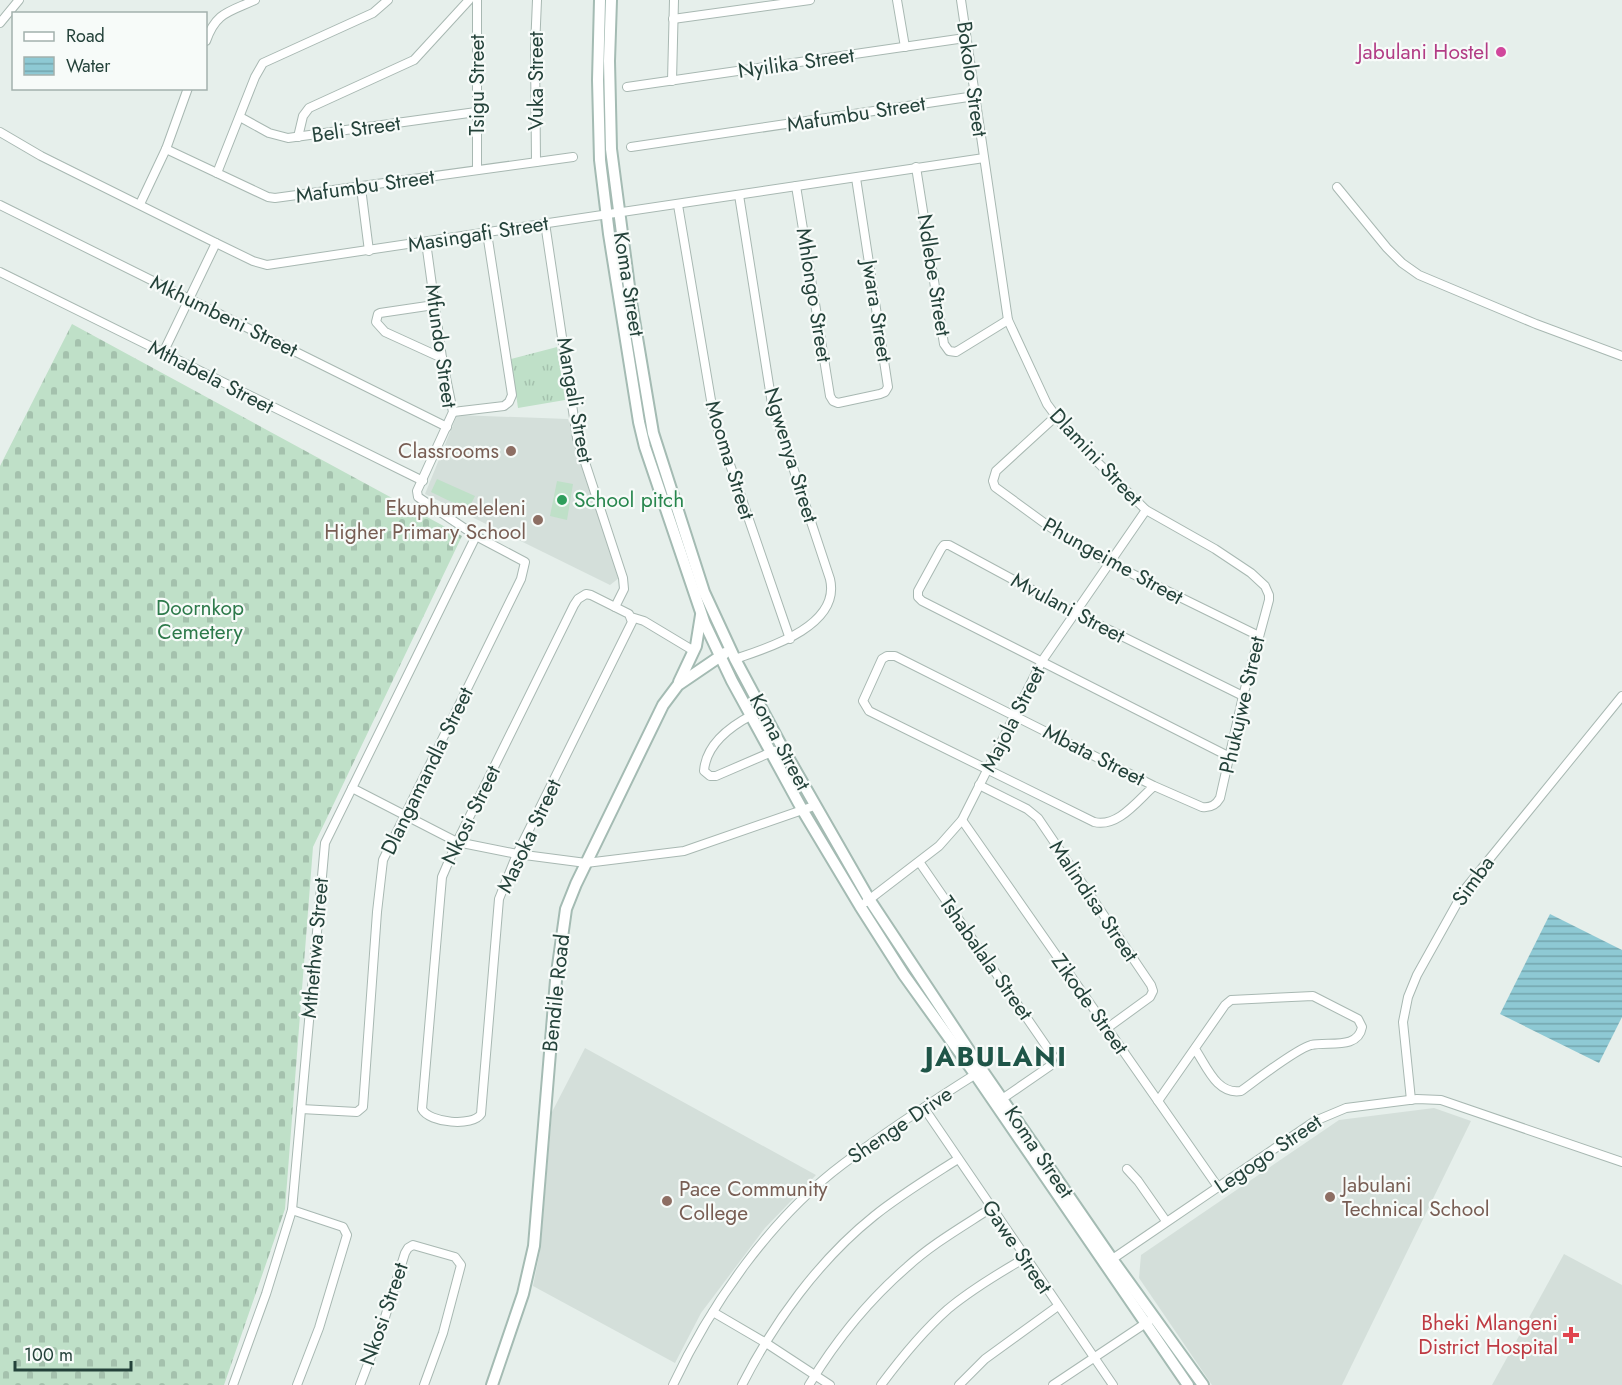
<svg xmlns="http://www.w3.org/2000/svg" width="1622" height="1385" font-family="Jost,sans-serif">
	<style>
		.built { fill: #d4dfda }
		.grass { fill: url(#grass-tufts) }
		.cemetery { fill: url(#cemetery-stones) }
		.green { fill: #bfe0c8 }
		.water { fill: url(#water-rules) }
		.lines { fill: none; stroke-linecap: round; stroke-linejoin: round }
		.street-casing { stroke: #a8b8b2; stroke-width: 10 }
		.secondary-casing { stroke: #a4bbb3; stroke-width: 14 }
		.street { stroke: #fff; stroke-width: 8 }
		.secondary { stroke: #fff; stroke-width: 10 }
		.hotel-dot { fill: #d1479c; stroke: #f7fbf9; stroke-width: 2 }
		.education-dot { fill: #8d6e63; stroke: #f7fbf9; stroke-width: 2 }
		.leisure-dot { fill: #2e9e5b; stroke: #f7fbf9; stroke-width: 2 }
		.health-dot { fill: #e0444e; stroke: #f7fbf9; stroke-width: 2 }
		.labels { text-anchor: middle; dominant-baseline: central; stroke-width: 4.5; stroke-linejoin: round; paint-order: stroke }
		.hotel-label { font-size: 21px; fill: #b23c85; stroke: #f7fbf9; text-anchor: end }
		.street-label { font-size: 21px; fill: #24423a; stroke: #f7fbf9 }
		.education-label { font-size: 21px; fill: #785e54; stroke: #f7fbf9; text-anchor: end }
		.leisure-label { font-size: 21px; fill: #27864d; stroke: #f7fbf9; text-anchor: start }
		.park-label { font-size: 21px; fill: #2d7a4b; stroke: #f7fbf9 }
		.health-label { font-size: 21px; fill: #be3a42; stroke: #f7fbf9; text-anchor: end }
		.district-label { font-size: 27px; font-weight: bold; letter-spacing: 1.5px; fill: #1f5548; stroke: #f7fbf9 }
	</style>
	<defs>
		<pattern id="grass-tufts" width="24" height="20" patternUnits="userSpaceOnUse" patternTransform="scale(1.5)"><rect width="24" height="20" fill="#bfe0c8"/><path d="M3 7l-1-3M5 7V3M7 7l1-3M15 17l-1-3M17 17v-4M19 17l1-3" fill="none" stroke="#a4c1ad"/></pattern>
		<pattern id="cemetery-stones" width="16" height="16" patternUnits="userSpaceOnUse" patternTransform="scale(1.5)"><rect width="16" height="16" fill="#bfe0c8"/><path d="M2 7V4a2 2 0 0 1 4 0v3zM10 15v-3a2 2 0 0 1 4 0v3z" fill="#a4c1ad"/></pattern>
		<pattern id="water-rules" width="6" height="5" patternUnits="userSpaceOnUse" patternTransform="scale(1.5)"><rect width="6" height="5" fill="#8ec9d4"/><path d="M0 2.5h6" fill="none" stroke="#74a5ad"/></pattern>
	</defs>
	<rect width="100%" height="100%" fill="#e6efeb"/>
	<!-- built -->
	<g class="built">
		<polygon points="457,415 568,419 619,578 610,585 425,494"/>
		<polygon points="585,1048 816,1175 765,1228 701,1313 675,1363 533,1286 540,1251 552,1112"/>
		<polygon points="1434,1108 1471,1121 1342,1385 1212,1385 1139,1278 1141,1255 1339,1120"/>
		<polygon points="1564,1254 1622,1285 1622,1385 1492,1385"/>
	</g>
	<!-- grass -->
	<polygon class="grass" points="557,347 565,400 518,408 511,359"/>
	<!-- cemetery -->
	<polygon class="cemetery" points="72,324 462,536 313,847 285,1209 224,1385 0,1385 0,466"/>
	<!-- green -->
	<g class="green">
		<polygon points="437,479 475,496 468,510 431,492"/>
		<polygon points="557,481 573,484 567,520 550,516"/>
	</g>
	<!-- water -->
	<polygon class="water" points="1550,914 1622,950 1622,1017 1599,1063 1500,1014"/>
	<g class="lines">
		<!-- street casing -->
		<g class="street-casing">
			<g id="street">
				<polyline points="477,0 477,170"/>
				<polyline points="897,0 905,47"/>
				<path d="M961,0L1008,320L1047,404L1070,435L1146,510L1215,549L1251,573L1265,586L1269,595V600L1243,696L1220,798C1216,805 1211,808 1202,807L1154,786L895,656H887L882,659L863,701L869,711L1094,822C1118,828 1138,800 1154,786"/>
				<polyline points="673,19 810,0"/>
				<polyline points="0,23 19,0"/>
				<path d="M206,41C216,12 229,12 255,0"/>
				<polyline points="672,81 674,0"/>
				<polyline points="627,87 965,38"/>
				<polyline points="240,117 269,133 288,138 476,112"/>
				<polyline points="0,132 41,156 216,243 253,261 267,265 984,158"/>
				<polyline points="298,137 303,116 309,108 414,60 469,0"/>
				<polyline points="631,147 975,96"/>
				<polyline points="166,149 268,197 275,198 573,157"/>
				<polyline points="536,162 535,48 537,0"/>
				<polyline points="916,167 944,344 949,351 956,352 1008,320"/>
				<polyline points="217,173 255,77 263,63 373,13 388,0"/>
				<polyline points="796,186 830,396 833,401 838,403 880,394 885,392 888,387 856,178"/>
				<polyline points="1337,187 1387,248 1402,263 1419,275 1536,324 1622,356"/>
				<polyline points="361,188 369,251"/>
				<polyline points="140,204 166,149 188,88"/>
				<polyline points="0,205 447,427"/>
				<polyline points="678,205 714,418 790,639"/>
				<polyline points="545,223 577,438 623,578 624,589 615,607"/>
				<polyline points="0,272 423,481"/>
				<polyline points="434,305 380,313 378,314 376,322 385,332 442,358"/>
				<polyline points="163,353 216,243"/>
				<polyline points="453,412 504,406 509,402 512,395 487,233"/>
				<polyline points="1055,417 996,471 993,481 995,487 1047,525 1096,556 1259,636"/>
				<path d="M586,594L591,595L629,614L632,622L517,854L499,899L481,1114C473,1127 429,1123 422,1109L442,877L457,842L574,605L578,599Z"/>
				<polyline points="631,617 644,621 694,651"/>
				<path d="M735,659C768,648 841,626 830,579L772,404L739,195"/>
				<path d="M752,715C731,726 706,744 704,771L710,776H716L774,751"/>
				<polyline points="1230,757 922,601 918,597 918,591 941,549 944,545 949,545 1075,613 1243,696"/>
				<polyline points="979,785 1027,809 1038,818 1151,985 1153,991 1150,997 1106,1029"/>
				<polyline points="352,788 457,842 517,854 586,863 684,851 814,806"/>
				<polyline points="962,820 1218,1187"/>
				<polyline points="920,863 1053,1056 1050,1066 1002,1099"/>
				<polyline points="866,902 939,846 962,820 1042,661 1146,510"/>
				<polyline points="1411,1100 1403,1022 1408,997 1417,975 1465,889 1622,696"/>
				<path d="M1158,1101L1225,1005L1231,1000L1313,996L1358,1019L1362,1027C1358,1050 1328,1041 1311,1045C1296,1049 1255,1081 1241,1091C1217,1095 1207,1067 1195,1049"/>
				<polyline points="924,1108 1113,1385"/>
				<polyline points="301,1109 357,1112 363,1107 377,912 383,860 521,579 525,562 476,536 418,497 417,491 453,412 442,358 426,242"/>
				<polyline points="1127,1169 1138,1181 1166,1221"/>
				<polyline points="292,1210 343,1227 347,1235 319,1328 297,1385"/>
				<polyline points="1108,1262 1315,1121 1346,1108 1417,1099 1441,1100 1622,1162"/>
				<polyline points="713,1312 766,1343 830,1385"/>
				<polyline points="233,1385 266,1294 292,1210 325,843 476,536"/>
				<polyline points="360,1385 381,1330 405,1253 408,1248 413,1245 455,1257 461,1265 443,1333 424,1385"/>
				<path d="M673,1385C711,1304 771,1218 843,1164C887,1131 933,1101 979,1072"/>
				<path d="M742,1385C774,1322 819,1260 874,1216C900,1195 930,1177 958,1159"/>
				<path d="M809,1385C835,1342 869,1300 907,1267C932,1244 962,1227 991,1208"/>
				<path d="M881,1385C901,1358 923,1331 948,1309C972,1289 999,1273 1025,1258"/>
				<polyline points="959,1385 985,1359 1058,1306"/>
				<polyline points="1053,1385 1149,1321"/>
			</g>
		</g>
		<!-- secondary casing -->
		<g class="secondary-casing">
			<g id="secondary">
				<polyline points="600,0 598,80 600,160 609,234 639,422 645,447 705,624 732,681 803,811 860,906 904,975 975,1074 1188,1385"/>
				<polyline points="611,0 609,61 611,149 631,302 653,433 704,592 735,659 782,747 869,899 982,1070 1112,1259 1203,1385"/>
				<polyline points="679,682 696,646 701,615"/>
				<polyline points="492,1385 523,1294 534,1246 556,980 566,909 576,884 663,705 678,685 725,653"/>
			</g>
		</g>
		<!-- street -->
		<use href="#street" class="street"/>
		<!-- secondary -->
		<use href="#secondary" class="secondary"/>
	</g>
	<!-- markers -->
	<circle class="hotel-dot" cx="1501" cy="52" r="6"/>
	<g class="education-dot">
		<circle cx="511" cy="451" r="6"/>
		<circle cx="538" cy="520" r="6"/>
		<circle cx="1330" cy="1197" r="6"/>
		<circle cx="667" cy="1201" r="6"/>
	</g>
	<circle class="leisure-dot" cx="562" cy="500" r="6"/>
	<path class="health-dot" d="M1568 1326h6v6h6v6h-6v6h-6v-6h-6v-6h6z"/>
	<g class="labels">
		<!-- hotel labels -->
		<g class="hotel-label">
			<text x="1489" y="52">Jabulani Hostel</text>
		</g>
		<!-- street labels -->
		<g class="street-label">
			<text transform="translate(796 63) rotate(-8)">Nyilika Street</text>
			<text transform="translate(972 79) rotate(82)">Bokolo Street</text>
			<text transform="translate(536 81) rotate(-90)">Vuka Street</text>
			<text transform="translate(477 85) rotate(-90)">Tsigu Street</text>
			<text transform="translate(856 114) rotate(-9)">Mafumbu Street</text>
			<text transform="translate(356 129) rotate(-8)">Beli Street</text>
			<text transform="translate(365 186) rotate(-8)">Mafumbu Street</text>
			<text transform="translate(478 234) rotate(-9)">Masingafi Street</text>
			<text transform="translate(934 275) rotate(81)">Ndlebe Street</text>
			<text transform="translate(629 284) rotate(81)">Koma Street</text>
			<text transform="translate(814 295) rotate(81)">Mhlongo Street</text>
			<text transform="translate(877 311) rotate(81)">Jwara Street</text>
			<text transform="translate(224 316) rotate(26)">Mkhumbeni Street</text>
			<text transform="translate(441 346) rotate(82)">Mfundo Street</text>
			<text transform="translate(211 377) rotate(27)">Mthabela Street</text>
			<text transform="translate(575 400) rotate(80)">Mangali Street</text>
			<text transform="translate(791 455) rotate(73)">Ngwenya Street</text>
			<text transform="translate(1096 457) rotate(47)">Dlamini Street</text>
			<text transform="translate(730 460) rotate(73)">Mooma Street</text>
			<text transform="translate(1113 561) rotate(29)">Phungeime Street</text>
			<text transform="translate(1068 608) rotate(28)">Mvulani Street</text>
			<text transform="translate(1242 705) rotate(-77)">Phukujwe Street</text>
			<text transform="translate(1013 719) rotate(-63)">Majola Street</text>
			<text transform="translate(780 742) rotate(62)">Koma Street</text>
			<text transform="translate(1094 755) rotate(27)">Mbata Street</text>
			<text transform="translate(427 771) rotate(-64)">Dlangamandla Street</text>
			<text transform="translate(471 815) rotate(-64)">Nkosi Street</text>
			<text transform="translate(529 836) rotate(-65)">Masoka Street</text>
			<text transform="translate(1473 881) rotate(-54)">Simba</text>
			<text transform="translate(1094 901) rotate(56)">Malindisa Street</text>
			<text transform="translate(315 948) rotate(-85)">Mthethwa Street</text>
			<text transform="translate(986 958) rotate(55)">Tshabalala Street</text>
			<text transform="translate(556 993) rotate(-84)">Bendile Road</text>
			<text transform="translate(1090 1004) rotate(55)">Zikode Street</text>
			<text transform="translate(900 1125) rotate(-34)">Shenge Drive</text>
			<text transform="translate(1039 1152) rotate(56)">Koma Street</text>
			<text transform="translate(1268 1154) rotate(-34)">Legogo Street</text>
			<text transform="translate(1017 1247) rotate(56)">Gawe Street</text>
			<text transform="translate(384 1314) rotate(-71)">Nkosi Street</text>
		</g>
		<!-- education labels -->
		<g class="education-label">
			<text x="499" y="451">Classrooms</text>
			<text x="526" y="508">Ekuphumeleleni<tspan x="526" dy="24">Higher Primary School</tspan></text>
			<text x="1342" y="1185" text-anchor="start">Jabulani<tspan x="1342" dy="24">Technical School</tspan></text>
			<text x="679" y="1189" text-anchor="start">Pace Community<tspan x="679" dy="24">College</tspan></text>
		</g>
		<!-- leisure labels -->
		<g class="leisure-label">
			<text x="574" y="500">School pitch</text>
		</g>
		<!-- park labels -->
		<g class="park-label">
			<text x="200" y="608">Doornkop<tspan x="200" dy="24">Cemetery</tspan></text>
		</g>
		<!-- health labels -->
		<g class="health-label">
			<text x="1558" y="1323">Bheki Mlangeni<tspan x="1558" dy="24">District Hospital</tspan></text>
		</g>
		<!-- district labels -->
		<g class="district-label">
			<text x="996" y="1056">JABULANI</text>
		</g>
	</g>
	<!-- legend -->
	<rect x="12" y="12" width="195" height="78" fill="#f7fbf9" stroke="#a3b1ad" stroke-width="1.5"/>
	<rect x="24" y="32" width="30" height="9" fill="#ffffff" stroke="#a3b1ad" stroke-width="1.5"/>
	<text x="66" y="42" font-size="18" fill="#24423a">Road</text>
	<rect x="24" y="57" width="30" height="18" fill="url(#water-rules)" stroke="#a3b1ad" stroke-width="1.5"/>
	<text x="66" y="72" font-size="18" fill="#24423a">Water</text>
	<!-- scale -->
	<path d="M15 1361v9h116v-9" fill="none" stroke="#24423a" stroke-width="3"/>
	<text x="24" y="1361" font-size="18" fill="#24423a" stroke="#f7fbf9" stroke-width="4.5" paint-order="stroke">100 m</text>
</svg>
